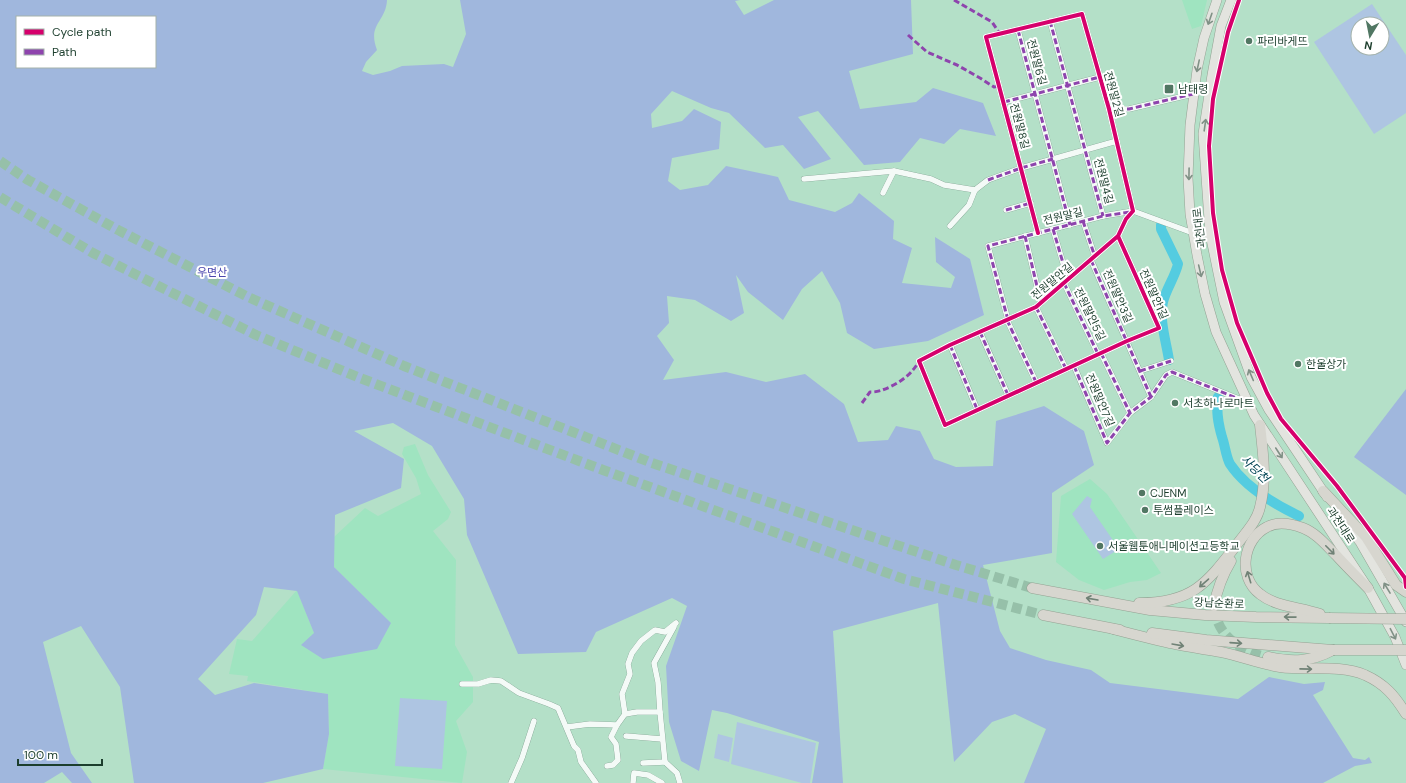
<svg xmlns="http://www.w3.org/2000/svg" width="1406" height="783" font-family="'DM Sans','Noto Sans KR',sans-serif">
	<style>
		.built { fill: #9fe4c0 }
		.green { fill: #aec5e2; fill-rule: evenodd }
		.forest { fill: #a0b7dd; fill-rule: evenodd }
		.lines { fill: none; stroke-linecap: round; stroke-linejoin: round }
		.river { stroke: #54cce0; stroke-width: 10 }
		.highway-tunnel { stroke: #96c0a9; stroke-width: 10; stroke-dasharray: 10 5; stroke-linecap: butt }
		.street-casing { stroke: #769a88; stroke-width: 6 }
		.primary-casing { stroke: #94a293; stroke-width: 10 }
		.highway-casing { stroke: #94a293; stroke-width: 11 }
		.street { stroke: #f4faf7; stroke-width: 5.5 }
		.primary { stroke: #e3e4df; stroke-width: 9 }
		.highway { stroke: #d7d6cf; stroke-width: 10 }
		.highway-bridge-casing { stroke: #94a293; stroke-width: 11; stroke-linecap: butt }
		.highway-bridge { stroke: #d7d6cf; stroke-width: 10 }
		.quiet { stroke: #8e44ad; stroke-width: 3; stroke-dasharray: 6 3; stroke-linecap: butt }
		.cycleway-casing { stroke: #fff; stroke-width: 6 }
		.cycleway { stroke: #d6006c; stroke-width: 4 }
		.oneway { stroke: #809186 }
		.oneway2 { stroke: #708276 }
		.poi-dot { fill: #517763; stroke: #fff; stroke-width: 1.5 }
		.labels { text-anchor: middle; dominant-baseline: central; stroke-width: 4; stroke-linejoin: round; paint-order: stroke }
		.poi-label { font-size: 11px; fill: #1c3e2d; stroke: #fff; text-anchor: start }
		.street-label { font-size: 11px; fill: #1c3e2d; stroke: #fff }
		.park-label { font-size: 11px; fill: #4b46ae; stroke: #fff }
		.water-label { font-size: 12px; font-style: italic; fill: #014353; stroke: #fff }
	</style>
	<rect width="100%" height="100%" fill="#b4e0c8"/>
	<!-- built -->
	<g class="built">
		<polygon points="1182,0 1207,0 1201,26 1192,29"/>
		<polygon points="415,444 428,475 451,512 448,519 433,531 456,560 455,645 473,677 473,702 456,721 467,752 462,783 323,769 329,734 328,694 247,681 248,676 229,674 237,639 252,641 297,590 314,633 367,600 334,567 334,537 365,508 378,516 421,494 416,478 402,454 404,447"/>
		<polygon points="1090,479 1107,494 1161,573 1147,580 1130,582 1104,590 1079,580 1056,562 1061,496"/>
	</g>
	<!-- green -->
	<g class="green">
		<path d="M1372,4L1406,55V113L1374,134L1314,42ZM1358,24H1382V48H1358Z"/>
		<polygon points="1087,496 1092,499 1090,507 1119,549 1103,559 1072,514"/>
		<polygon points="400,698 447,701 442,769 395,766"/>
		<polygon points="737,722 816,743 810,783 802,783 731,764"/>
		<polygon points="718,734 733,738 729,762 714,758"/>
	</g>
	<!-- forest -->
	<g class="forest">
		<path d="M0,0H387C386,22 367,24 377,50L366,62L362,71L373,75L390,71L402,66L444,64L453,67L466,34L460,0H740L735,1L744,15L774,0H911L913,54L849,71L860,109L916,102L933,88L983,103L996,136L960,129L944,144L920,138L900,162L864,165L818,111L798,117L831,159L804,169L783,145L765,148L729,113L711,108L672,91L651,114L652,128L682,121L694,109L721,122L719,149L672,158L668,181L680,190L708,185L726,166L778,177L789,200L835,212L852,203L859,193L894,221L893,239L912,248L902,283L951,288L955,277L936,262L935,237L970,259L984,315L928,341L874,349L847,333L840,303L822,271L802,289L783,320L748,292L736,275L744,313L731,321L695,300L667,296L669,323L657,336L674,360L663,380L726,372L766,382L805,374L844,404L858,442L888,440L896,426L920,431L934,459L956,467L993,466L996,421L1044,406L1084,431L1094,465L1052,493V553L983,565L1000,631L1010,648L1046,660L1091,670L1110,683L1238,699L1269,677L1304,684L1325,682L1323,690L1313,695L1353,758L1365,760L1369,757L1372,763L1355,766L1323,783H1024L1046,729L1015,714L992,722L954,762L938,603L833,631L843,783H812L819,742L727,713L712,710L699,771L681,761L669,722L666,666L687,606L672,598L596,632L586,652L518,654L467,535L464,499L432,446L393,423L354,431L404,459L401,488L335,515L334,567L391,623L377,649L323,659L301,645L314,633L297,591L264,587L256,615L198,679L215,695L254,683L328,694L329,734L323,769L263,783H134L120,687L81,626L43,642L71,753L92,783H72L62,772L44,783H0ZM17,17H155V67H17Z"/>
		<polygon points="1406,389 1406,495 1354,457"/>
	</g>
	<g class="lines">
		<!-- river -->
		<g class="river">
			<path d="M1161,225V229L1178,264C1175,277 1166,289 1163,302C1159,320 1166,341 1169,360"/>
			<path d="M1218,397C1216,412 1218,423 1222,437C1225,445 1226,457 1230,464C1245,487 1274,504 1299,516"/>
		</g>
		<!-- highway-tunnel -->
		<g class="highway-tunnel">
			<polyline points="0,161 28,180 120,231 248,297 404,366 652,463 956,565 1032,588"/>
			<polyline points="0,197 93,253 256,335 360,378 603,470 904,579 1043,615"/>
			<path d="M1215,608C1216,635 1241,651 1265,657"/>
		</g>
		<!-- street casing -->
		<g class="street-casing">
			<g id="street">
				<polyline points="1050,21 1103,216"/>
				<polyline points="1018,30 1070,225"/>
				<polyline points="1004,102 1100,77"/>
				<polyline points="1109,109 1129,109 1193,94"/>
				<polyline points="804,179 894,171 931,179 944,185 975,190 988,180 1021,168 1117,141"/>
				<polyline points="883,193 894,171"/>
				<polyline points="1006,210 1031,203"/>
				<polyline points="1083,221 1095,257"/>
				<polyline points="950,226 969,205 975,190"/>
				<polyline points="1053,229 1068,280"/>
				<polyline points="1038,233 986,37 1082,14 1109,109 1133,211"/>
				<polyline points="1025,236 1041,303"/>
				<polyline points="1118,236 1159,328 1127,341 945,425 919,361 950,345 1036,307 1118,236 1126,219 1133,211"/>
				<polyline points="1091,260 1151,397"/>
				<polyline points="1064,283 1098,354"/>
				<polyline points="1036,307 1066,369"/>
				<polyline points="1007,320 1036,382"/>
				<polyline points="1008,320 988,246 1103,216 1133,211 1193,233"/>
				<polyline points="980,332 1008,395"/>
				<polyline points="950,345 977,409"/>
				<polyline points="1101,353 1130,413"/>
				<polyline points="1074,366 1107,443 1130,413 1151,397 1166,375 1172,372 1249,403"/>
				<polyline points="1140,371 1171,361"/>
				<polyline points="462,684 478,684 491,680 501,681 519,693 549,704 558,708 574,746 578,750 581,762 596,783"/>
				<polyline points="660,712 658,682 654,663 674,627"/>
				<polyline points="625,714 622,694 630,674 628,664 632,653 641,641 655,630 665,632 676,623"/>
				<polyline points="567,727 590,724 617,725 625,714 637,712 660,712 665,762 643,763"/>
				<polyline points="626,736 662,739"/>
				<polyline points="665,762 677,773 680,783"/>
				<polyline points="607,766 613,765 618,760 616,744 611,737 617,725"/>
				<polyline points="511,783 522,758 534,721"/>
				<polyline points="633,783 634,773 648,775 662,783"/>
			</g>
		</g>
		<!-- primary casing -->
		<g class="primary-casing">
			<g id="primary">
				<polyline points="1217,0 1204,38 1197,70 1190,125 1188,178 1190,214 1197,255 1205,294 1216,332 1254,415 1368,588 1395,637 1406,665"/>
				<polyline points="1231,0 1221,26 1212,75 1203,134 1210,234 1224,302 1251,377 1269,410 1327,497"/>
				<polyline points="1338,513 1360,542 1406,622"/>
			</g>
		</g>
		<!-- highway casing -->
		<g class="highway-casing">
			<g id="highway">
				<polyline points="1323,491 1366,537 1396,585 1406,592"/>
				<polyline points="1032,588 1150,610 1205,615 1256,617 1329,618"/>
				<path d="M1139,603C1193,603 1207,583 1238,543C1246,532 1257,521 1260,507C1267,480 1263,452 1260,425"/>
				<path d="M1214,606C1217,590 1222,576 1231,561"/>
				<path d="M1320,614C1301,607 1276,607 1260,594C1237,577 1243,539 1267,527C1278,521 1292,524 1303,528C1316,533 1326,545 1336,555C1346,566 1357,577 1368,588"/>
				<polyline points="1043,615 1120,630"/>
				<path d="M1113,629C1132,634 1151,639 1170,643C1187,647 1204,649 1221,652C1241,656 1260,664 1280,667C1308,671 1338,664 1365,675C1385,684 1395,696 1406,714"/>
				<polyline points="1152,633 1206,640 1333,650"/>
				<path d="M1268,657C1292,662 1311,662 1333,650"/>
			</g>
		</g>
		<!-- street -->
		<use href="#street" class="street"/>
		<!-- primary -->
		<use href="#primary" class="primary"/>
		<!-- highway -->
		<use href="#highway" class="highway"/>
		<!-- highway-bridge casing -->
		<g class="highway-bridge-casing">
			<g id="highway-bridge">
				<polyline points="1329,618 1406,619"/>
				<polyline points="1333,650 1406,650"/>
			</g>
		</g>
		<!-- highway-bridge -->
		<use href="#highway-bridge" class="highway-bridge"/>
		<!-- quiet -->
		<g class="quiet">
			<polyline points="954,0 992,22 1000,34"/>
			<polyline points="1050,21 1103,216"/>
			<polyline points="1018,30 1070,225"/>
			<polyline points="908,35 927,52 957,65 980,78 994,87 1000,86"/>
			<polyline points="1004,102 1100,77"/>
			<polyline points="1109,109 1129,109 1193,94"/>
			<polyline points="988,180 1021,168 1053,159"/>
			<polyline points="1006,210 1031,203"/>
			<polyline points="1083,221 1095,257"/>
			<polyline points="1053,229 1068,280"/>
			<polyline points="1025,236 1041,303"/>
			<polyline points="1091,260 1151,397"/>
			<polyline points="1064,283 1098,354"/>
			<polyline points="1036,307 1066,369"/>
			<polyline points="1007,320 1036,382"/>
			<polyline points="1008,320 988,246 1103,216 1131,212"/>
			<polyline points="980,332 1008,395"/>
			<polyline points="950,345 977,409"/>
			<polyline points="1101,353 1130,413"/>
			<polyline points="1074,366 1107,443 1130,413 1151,397 1166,375 1172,372 1249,403"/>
			<polyline points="1140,371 1171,361"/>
			<path d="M862,403L870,392C882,393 904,381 912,371C915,368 917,364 920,361"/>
		</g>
		<!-- cycleway casing -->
		<g class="cycleway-casing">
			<g id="cycleway">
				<polyline points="1239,0 1228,32 1213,99 1209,146 1213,213 1222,270 1237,323 1267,393 1281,419 1337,486 1405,578 1406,587"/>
				<polyline points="1038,233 986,37 1082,14 1109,109 1133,211 1126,219 1118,236 1036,307 950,345 919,361 945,425 1127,341 1159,328 1118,236"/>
			</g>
		</g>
		<!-- cycleway -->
		<use href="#cycleway" class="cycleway"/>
	</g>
	<!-- one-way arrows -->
	<defs><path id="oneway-shaft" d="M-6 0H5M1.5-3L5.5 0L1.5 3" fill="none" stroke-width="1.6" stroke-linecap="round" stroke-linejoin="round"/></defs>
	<g class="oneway">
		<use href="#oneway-shaft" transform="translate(1210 19) rotate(109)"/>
		<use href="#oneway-shaft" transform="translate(1198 66) rotate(102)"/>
		<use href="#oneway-shaft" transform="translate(1205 125) rotate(-82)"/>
		<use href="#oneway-shaft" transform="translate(1189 174) rotate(91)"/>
		<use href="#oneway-shaft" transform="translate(1200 271) rotate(77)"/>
		<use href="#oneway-shaft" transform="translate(1251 375) rotate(-113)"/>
		<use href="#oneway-shaft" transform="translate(1279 453) rotate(57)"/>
		<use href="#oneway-shaft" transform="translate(1387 588) rotate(-121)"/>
		<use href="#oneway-shaft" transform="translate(1393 634) rotate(63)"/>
	</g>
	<g class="oneway2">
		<use href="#oneway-shaft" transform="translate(1330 550) rotate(45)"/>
		<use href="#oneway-shaft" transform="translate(1249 577) rotate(-107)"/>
		<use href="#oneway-shaft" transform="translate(1204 583) rotate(139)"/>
		<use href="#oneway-shaft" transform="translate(1092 599) rotate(-170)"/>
		<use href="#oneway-shaft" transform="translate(1290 617) rotate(-179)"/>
		<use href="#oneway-shaft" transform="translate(1236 643) rotate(4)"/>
		<use href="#oneway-shaft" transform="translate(1178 645) rotate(10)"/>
		<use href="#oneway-shaft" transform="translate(1306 669) rotate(1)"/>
	</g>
	<!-- markers -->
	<g class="poi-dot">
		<circle cx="1249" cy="41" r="4"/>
		<rect x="1164" y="84" width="10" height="10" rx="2"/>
		<circle cx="1298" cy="364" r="4"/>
		<circle cx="1175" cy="403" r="4"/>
		<circle cx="1142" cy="493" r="4"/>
		<circle cx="1145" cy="510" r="4"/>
		<circle cx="1100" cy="546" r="4"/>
	</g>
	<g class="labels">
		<!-- poi labels -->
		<g class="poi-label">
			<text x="1257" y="41">파리바게뜨</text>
			<text x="1178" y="89">남태령</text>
			<text x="1306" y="364">한울상가</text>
			<text x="1183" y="403">서초하나로마트</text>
			<text x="1150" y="493">CJENM</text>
			<text x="1153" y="510">투썸플레이스</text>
			<text x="1108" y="546">서울웹툰애니메이션고등학교</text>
		</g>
		<!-- street labels -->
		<g class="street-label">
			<text transform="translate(1037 62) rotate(75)">전원말6길</text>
			<text transform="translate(1114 94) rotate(74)">전원말2길</text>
			<text transform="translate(1020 126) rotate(75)">전원말8길</text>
			<text transform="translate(1104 181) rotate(75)">전원말4길</text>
			<text transform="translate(1063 216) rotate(-14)">전원말길</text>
			<text transform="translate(1199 228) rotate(-97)">과천대로</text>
			<text transform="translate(1052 281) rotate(-40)">전원말안길</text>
			<text transform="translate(1154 294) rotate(66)">전원말안1길</text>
			<text transform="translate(1118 296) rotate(66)">전원말안3길</text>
			<text transform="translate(1090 314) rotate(64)">전원말안5길</text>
			<text transform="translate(1100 400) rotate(67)">전원말안7길</text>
			<text transform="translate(1341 525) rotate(57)">과천대로</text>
			<text transform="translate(1219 603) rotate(3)">강남순환로</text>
		</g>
		<!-- park labels -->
		<g class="park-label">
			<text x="212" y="272">우면산</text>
		</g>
		<!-- water labels -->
		<g class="water-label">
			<text transform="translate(1255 469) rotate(44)">사당천</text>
		</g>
	</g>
	<!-- legend -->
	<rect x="16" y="16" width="140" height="52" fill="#ffffff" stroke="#a4b2ab"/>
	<rect x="24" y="29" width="20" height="6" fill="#d6006c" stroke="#a4b2ab"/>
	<text x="52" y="36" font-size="12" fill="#1c3e2d">Cycle path</text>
	<rect x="24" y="49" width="20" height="6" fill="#8e44ad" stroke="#a4b2ab"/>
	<text x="52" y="56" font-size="12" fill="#1c3e2d">Path</text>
	<!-- north arrow -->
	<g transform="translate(1370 36) rotate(190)"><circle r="19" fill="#ffffff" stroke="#a4b2ab"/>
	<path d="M0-3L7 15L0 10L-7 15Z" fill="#517763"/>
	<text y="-6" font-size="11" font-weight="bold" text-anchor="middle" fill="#1c3e2d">N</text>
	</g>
	<!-- scale -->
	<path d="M18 759v6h84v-6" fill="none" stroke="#1c3e2d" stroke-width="2"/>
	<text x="24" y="759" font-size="12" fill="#1c3e2d" stroke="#ffffff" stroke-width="3" paint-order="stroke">100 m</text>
</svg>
